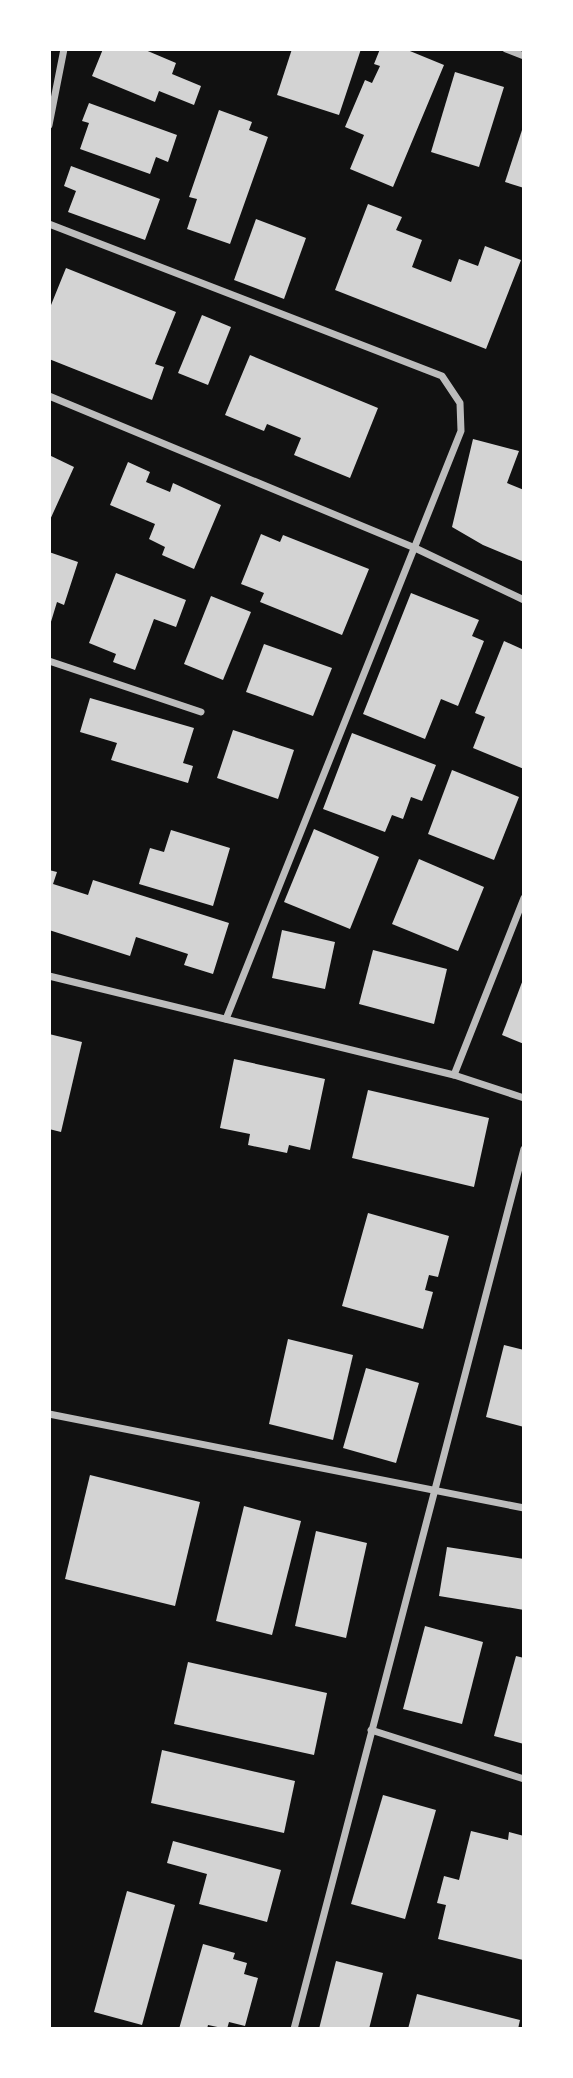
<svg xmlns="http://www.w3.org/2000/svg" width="573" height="2078" font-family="'DM Sans',sans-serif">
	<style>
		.building { fill: #d3d3d3 }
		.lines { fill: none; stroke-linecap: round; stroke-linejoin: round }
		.minor { stroke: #bcbcbc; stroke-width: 7 }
	</style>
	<rect width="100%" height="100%" fill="#111"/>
	<!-- building -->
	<g class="building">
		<polygon points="103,49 143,49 176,63 172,74 201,86 194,105 159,91 155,102 92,76"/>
		<polygon points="292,49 361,49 339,115 277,95"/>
		<polygon points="380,49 405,49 444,65 393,187 350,169 364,135 345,127 365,80 372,83 380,66 374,64"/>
		<polygon points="455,72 504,87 479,167 431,152"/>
		<polygon points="89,103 177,135 168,162 156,157 150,174 80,149 89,123 82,121"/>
		<polygon points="219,110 252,122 249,130 268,137 230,244 187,229 197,199 189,197"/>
		<polygon points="523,127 524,127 524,188 505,182"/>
		<polygon points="71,166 160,199 145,240 68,212 76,191 64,186"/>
		<polygon points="368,204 402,217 396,230 422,240 412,267 451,282 459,259 478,266 485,246 521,260 486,349 335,290"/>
		<polygon points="256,219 306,238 284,299 234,280"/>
		<polygon points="66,268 176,312 155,364 164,367 152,400 49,359 49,310"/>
		<polygon points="202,315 231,327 208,385 178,373"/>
		<polygon points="250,355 378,408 350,478 294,455 301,438 267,424 264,431 225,415"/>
		<polygon points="473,439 519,451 507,483 524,490 524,562 483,545 452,527"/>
		<polygon points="49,455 74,467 49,522"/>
		<polygon points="128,462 150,472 146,482 170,492 173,483 221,505 194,569 162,555 165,547 149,539 155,524 110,505"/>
		<polygon points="261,534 280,542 283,535 369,569 342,635 260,602 264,593 241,584"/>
		<polygon points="49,552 78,562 64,605 57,602 50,625"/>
		<polygon points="116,573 186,600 176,627 154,619 135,670 113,662 116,654 89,643"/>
		<polygon points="411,593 479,620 472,636 484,641 458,706 441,699 425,739 363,714"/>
		<polygon points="211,596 251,612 223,680 184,664"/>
		<polygon points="504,641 524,650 524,769 473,748 485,717 475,713"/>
		<polygon points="264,644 332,668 313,716 246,692"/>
		<polygon points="90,698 194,728 183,763 193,766 188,783 111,760 117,743 80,732"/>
		<polygon points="233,730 294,750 278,799 217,778"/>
		<polygon points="352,733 436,765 422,801 411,797 403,819 392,815 385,832 323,809"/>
		<polygon points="452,770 519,797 494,860 428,834"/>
		<polygon points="314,829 379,857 350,929 284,902"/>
		<polygon points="171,830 230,848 213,906 139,884 150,848 164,852"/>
		<polygon points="419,859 484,887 458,951 392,924"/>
		<polygon points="49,870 57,872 53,884 88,895 93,880 229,923 213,974 184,965 188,954 136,937 130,956 49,930"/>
		<polygon points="282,930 335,942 325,989 272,978"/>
		<polygon points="373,950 447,969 434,1024 359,1004"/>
		<polygon points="524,977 524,1044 502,1035"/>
		<polygon points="49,1034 82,1042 61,1132 49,1129"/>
		<polygon points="234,1059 325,1079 310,1150 289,1145 287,1153 248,1145 250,1134 220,1128"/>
		<polygon points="368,1090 489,1118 474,1187 352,1158"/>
		<polygon points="368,1213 449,1236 438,1277 429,1275 425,1290 433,1292 423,1329 342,1306"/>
		<polygon points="288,1339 353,1355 333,1440 269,1424"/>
		<polygon points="504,1345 524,1350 524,1427 486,1417"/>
		<polygon points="366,1368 419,1383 396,1463 343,1448"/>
		<polygon points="90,1475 200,1502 175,1606 65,1579"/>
		<polygon points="244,1506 301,1521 272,1635 216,1621"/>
		<polygon points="316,1531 367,1543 346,1638 295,1626"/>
		<polygon points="447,1547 524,1559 524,1610 439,1596"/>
		<polygon points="425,1626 483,1642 462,1724 403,1709"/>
		<polygon points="516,1656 524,1658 524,1744 494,1736"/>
		<polygon points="188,1662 327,1693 314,1755 174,1724"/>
		<polygon points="162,1750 295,1781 284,1833 151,1803"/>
		<polygon points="383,1795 436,1810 405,1919 351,1904"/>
		<polygon points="471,1831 508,1840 509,1832 524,1836 523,1960 438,1939 446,1905 437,1903 444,1876 459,1880"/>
		<polygon points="173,1841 281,1870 267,1922 199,1904 207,1874 167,1863"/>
		<polygon points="127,1891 175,1905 142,2025 94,2012"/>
		<polygon points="203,1944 235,1953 233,1959 247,1963 244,1974 258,1978 245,2026 229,2022 227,2029 208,2025 207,2029 179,2029"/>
		<polygon points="336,1961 383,1973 369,2029 319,2029"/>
		<polygon points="417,1994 520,2020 518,2029 408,2029"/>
	</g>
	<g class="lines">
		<!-- minor -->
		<g class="minor">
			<polyline points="506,49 524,56"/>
			<polyline points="49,125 64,49"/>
			<polyline points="49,224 442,376 460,403 461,431 226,1019"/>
			<polyline points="49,396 415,548 524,600"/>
			<polyline points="49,661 201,712"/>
			<polyline points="49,976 454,1075 524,1098"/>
			<polyline points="454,1075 524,898"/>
			<polyline points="49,1414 524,1508"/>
			<polyline points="371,1730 524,1779"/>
			<polyline points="294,2029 524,1149"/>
		</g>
	</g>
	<!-- border -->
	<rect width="573" height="2078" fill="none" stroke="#ffffff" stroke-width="102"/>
</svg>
